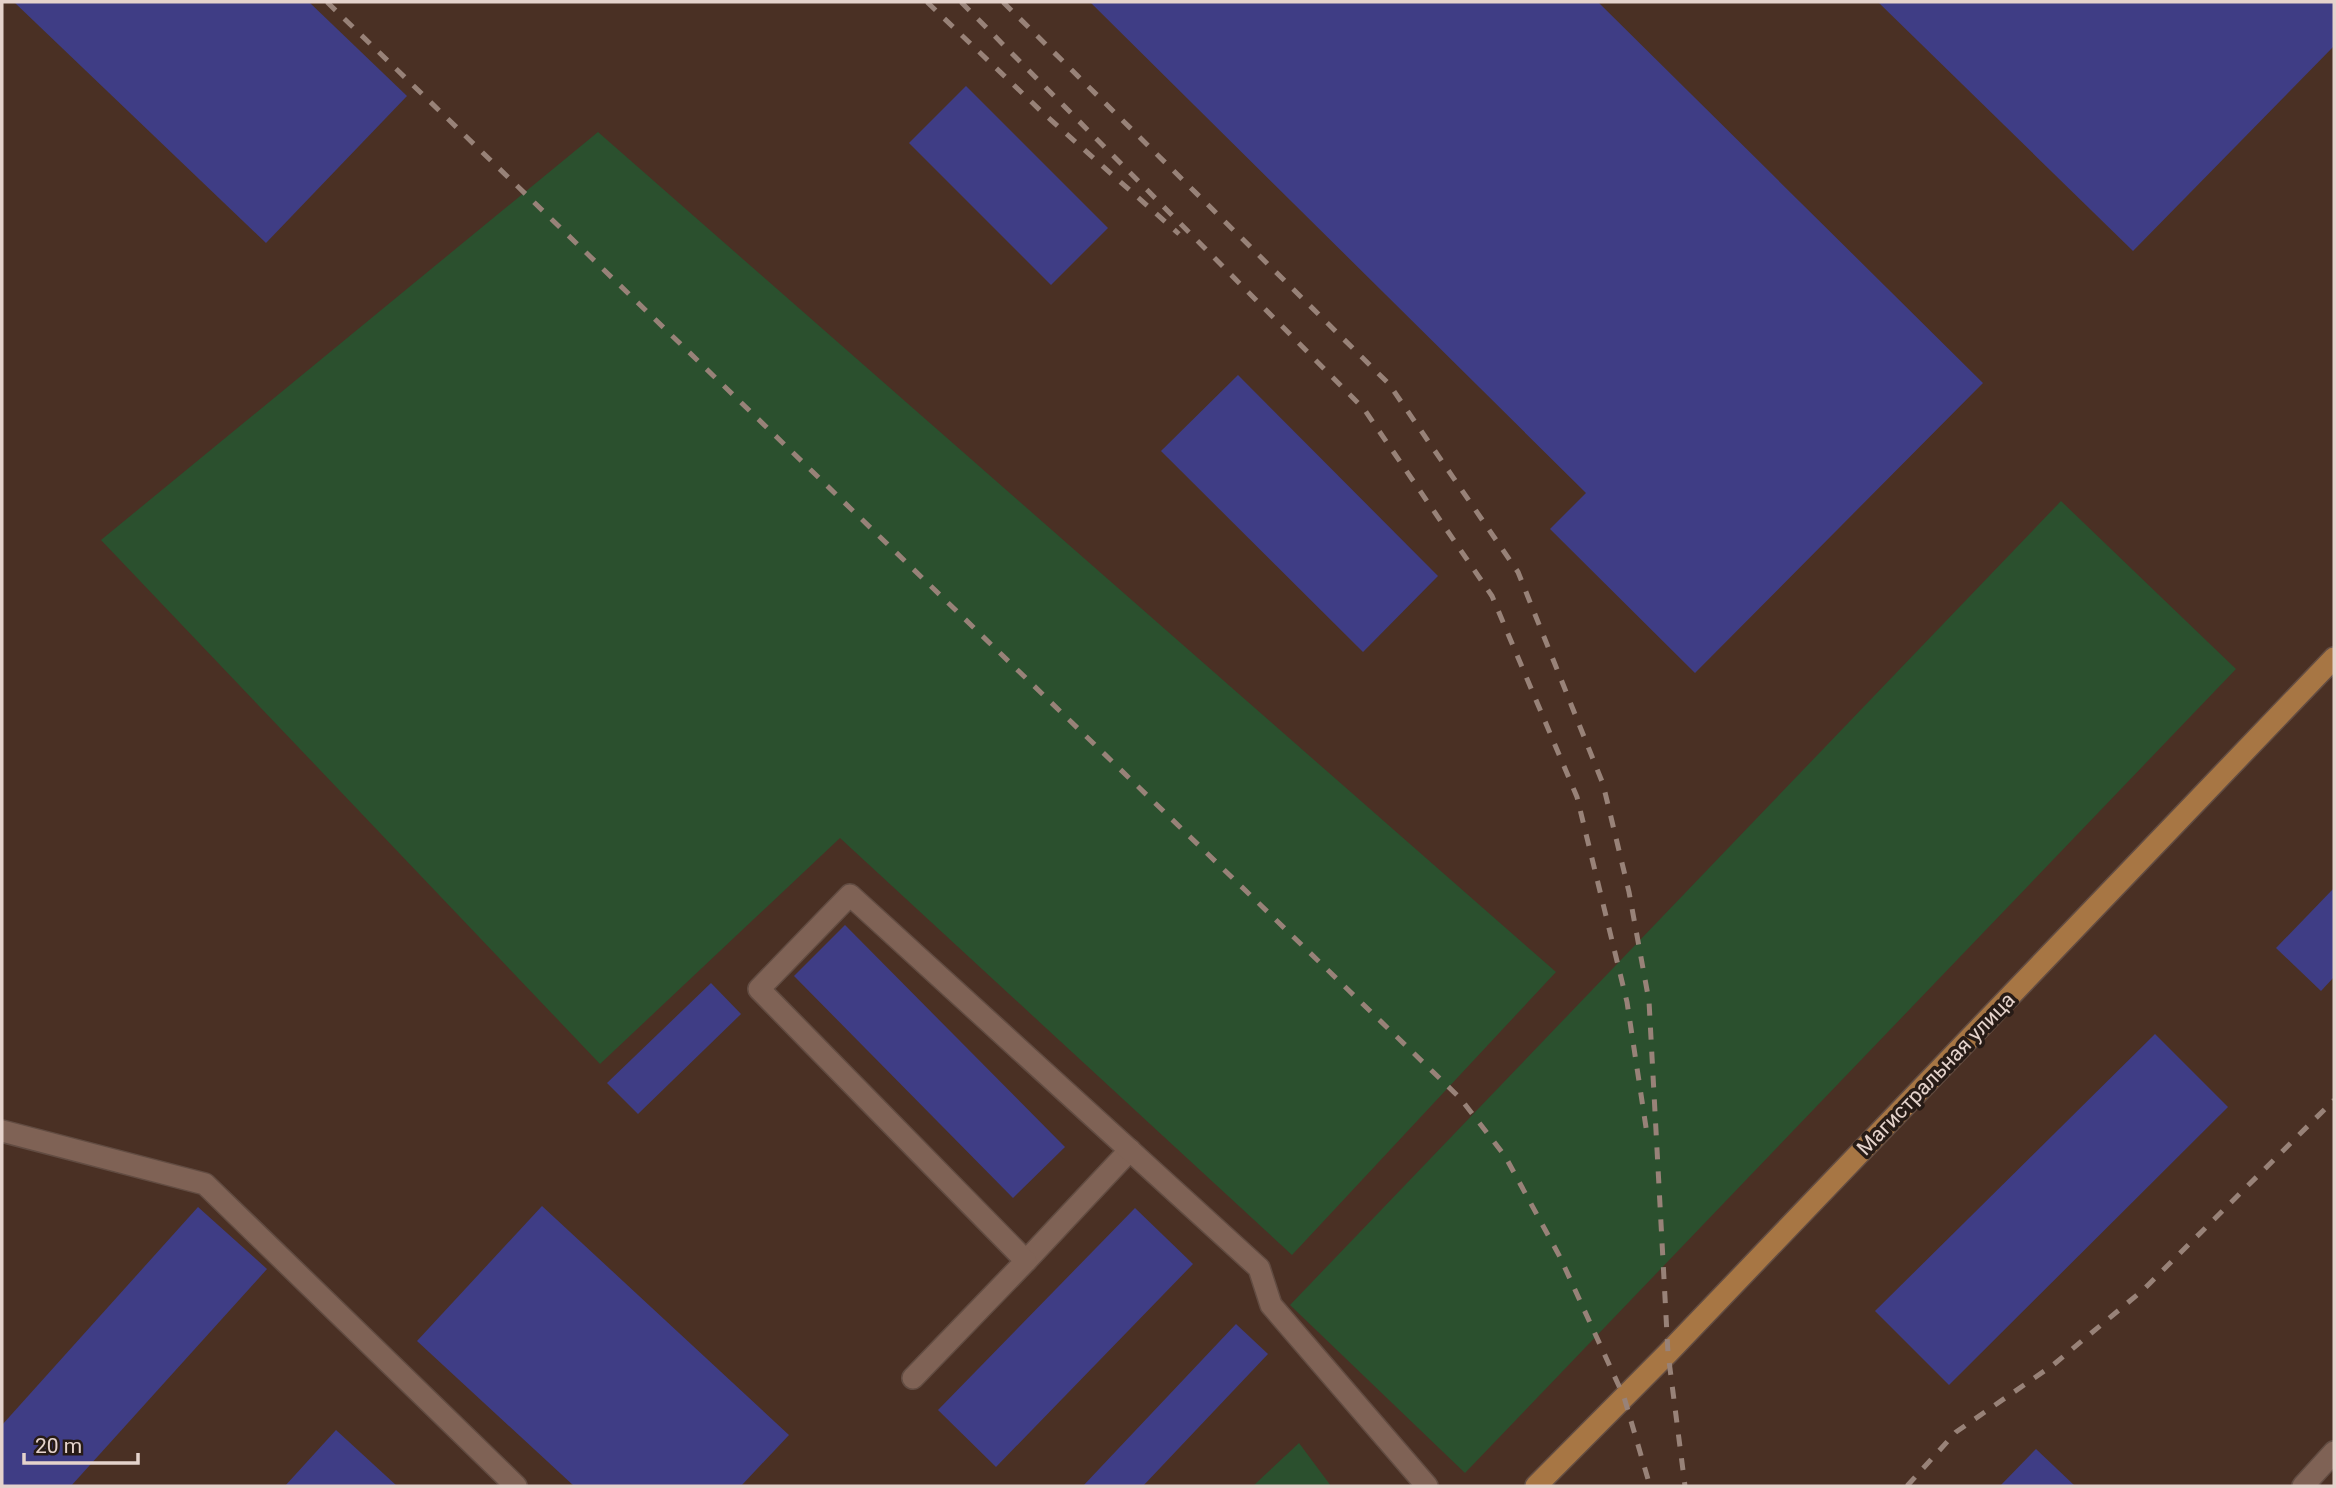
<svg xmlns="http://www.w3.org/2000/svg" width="2336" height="1488" font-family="Roboto,sans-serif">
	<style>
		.green { fill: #2b502e }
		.building { fill: #3f3d85 }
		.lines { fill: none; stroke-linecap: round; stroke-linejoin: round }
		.minor-casing { stroke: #624c42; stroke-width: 24 }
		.major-casing { stroke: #624c42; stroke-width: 24 }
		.minor { stroke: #7f6255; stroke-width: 21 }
		.major { stroke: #a77644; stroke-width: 21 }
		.rail { stroke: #988278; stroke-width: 5; stroke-dasharray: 12 12; stroke-linecap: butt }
		.labels { text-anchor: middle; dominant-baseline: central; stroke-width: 7; stroke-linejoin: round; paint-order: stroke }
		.street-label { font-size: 21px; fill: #e5d3cc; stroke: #271b16 }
	</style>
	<rect width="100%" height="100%" fill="#4a3024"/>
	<!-- green -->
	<g class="green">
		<polygon points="598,132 1556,972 1292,1255 840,838 600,1064 101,540"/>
		<polygon points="2061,501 2236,669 1465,1473 1290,1305"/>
		<polygon points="1299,1443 1331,1486 1253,1486"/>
	</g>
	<!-- building -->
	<g class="building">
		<polygon points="14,2 309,2 407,96 266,243"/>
		<polygon points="1090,2 1598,2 1983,383 1695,673 1550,529 1586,493"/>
		<polygon points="1878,2 2334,2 2334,46 2133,251"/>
		<polygon points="966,86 1108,228 1051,285 909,143"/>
		<polygon points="1238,375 1438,576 1363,652 1161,451"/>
		<polygon points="2334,888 2334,977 2321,991 2276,948"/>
		<polygon points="845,925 1065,1147 1013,1198 794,976"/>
		<polygon points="711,983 741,1014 638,1114 607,1083"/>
		<polygon points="2155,1034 2228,1107 1949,1385 1875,1311"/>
		<polygon points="542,1206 789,1435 741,1486 574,1486 417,1341"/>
		<polygon points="198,1207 267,1269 71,1486 2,1486 2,1425"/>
		<polygon points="1135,1208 1193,1264 996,1467 938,1410"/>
		<polygon points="1236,1324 1268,1354 1143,1486 1083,1486"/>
		<polygon points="336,1430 397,1486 285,1486"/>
		<polygon points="2036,1449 2075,1486 2000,1486"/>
	</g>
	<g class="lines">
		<!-- minor casing -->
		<g class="minor-casing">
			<g id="minor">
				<polyline points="2,1131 205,1184 516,1486"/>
				<polyline points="1026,1261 1130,1150"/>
				<polyline points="913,1378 1026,1261 759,989 850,895 1259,1268 1271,1305 1427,1486"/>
				<polyline points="2303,1486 2334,1452"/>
			</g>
		</g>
		<!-- major casing -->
		<g class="major-casing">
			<polyline id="major" points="1536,1486 1668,1353 2334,658"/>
		</g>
		<!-- minor -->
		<use href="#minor" class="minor"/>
		<!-- major -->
		<use href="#major" class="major"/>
		<!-- rail -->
		<g class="rail">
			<polyline points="327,2 1460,1098 1505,1156 1560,1257 1624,1397 1650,1486"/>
			<polyline points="927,2 1043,113 1179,234"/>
			<polyline points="961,2 1364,409 1492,596 1577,797 1627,1002 1647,1134"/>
			<polyline points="1003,2 1389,384 1518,572 1603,784 1629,892 1649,1001 1668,1353 1685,1486"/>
			<polyline points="1907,1486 1956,1432 2053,1365 2143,1290 2334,1100"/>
		</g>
	</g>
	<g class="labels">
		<!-- street labels -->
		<g class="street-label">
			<text transform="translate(1936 1074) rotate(-46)">Магистральная улица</text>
		</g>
	</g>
	<!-- border -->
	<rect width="2336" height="1488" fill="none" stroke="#e5d3cc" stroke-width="7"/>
	<!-- scale -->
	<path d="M24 1453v10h114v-10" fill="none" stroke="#e5d3cc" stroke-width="3.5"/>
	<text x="35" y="1453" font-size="21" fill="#e5d3cc" stroke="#271b16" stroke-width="5" paint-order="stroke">20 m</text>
</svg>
